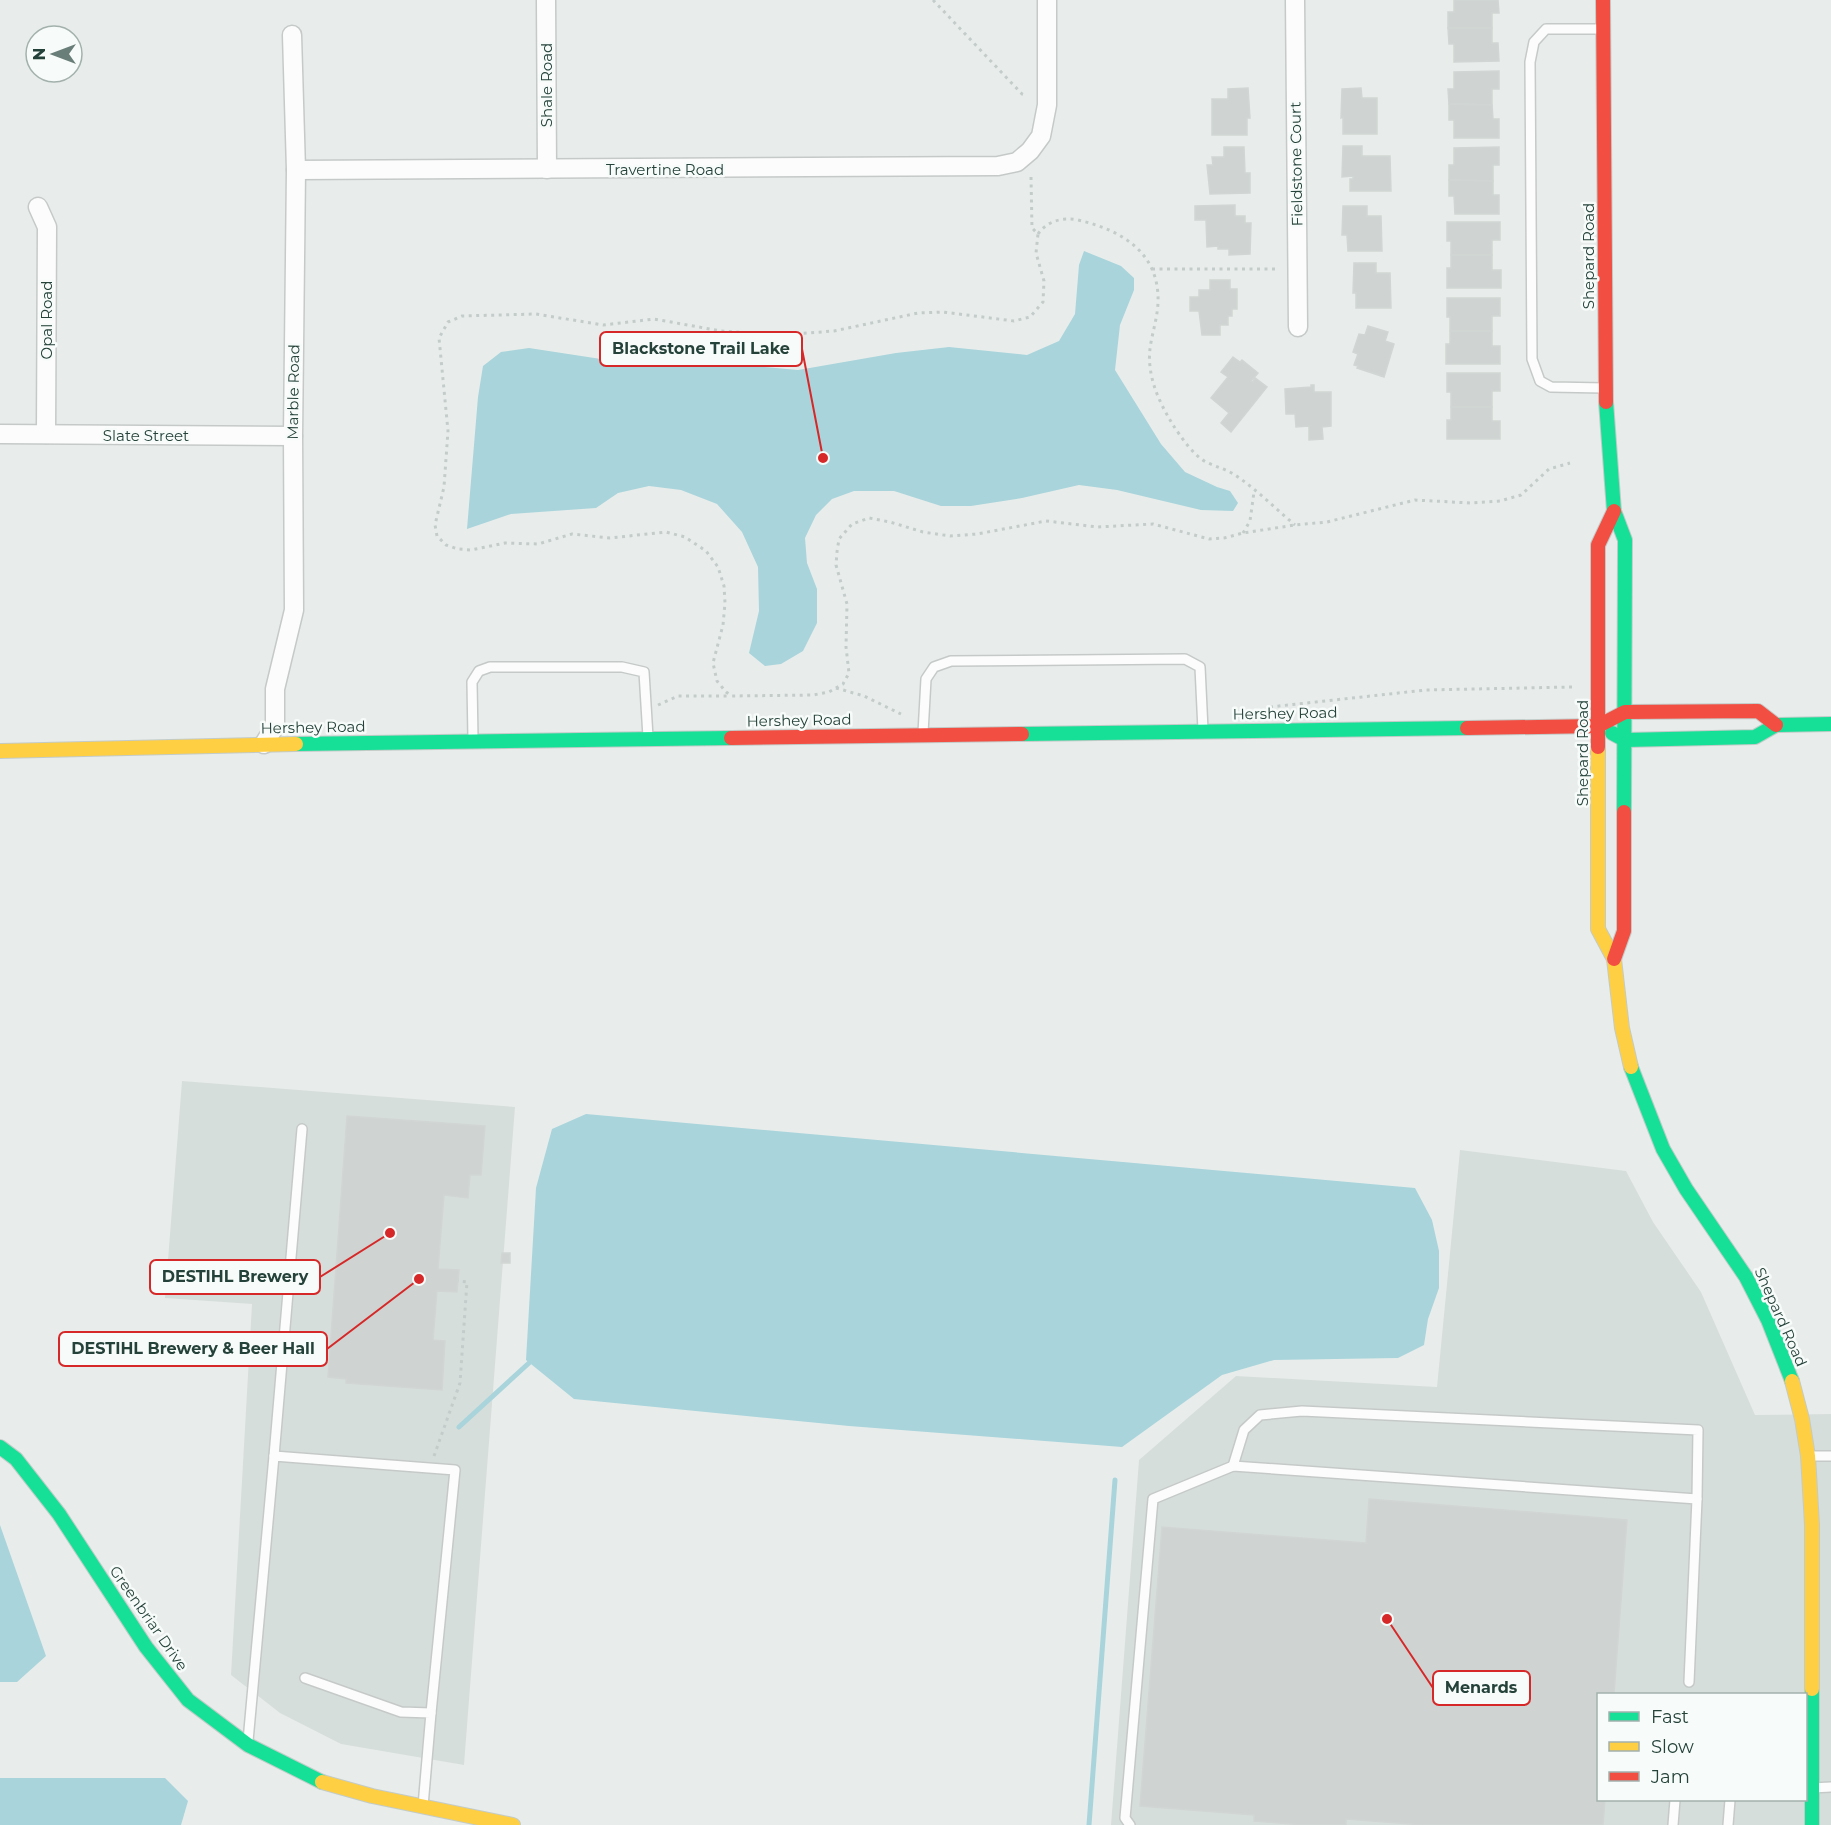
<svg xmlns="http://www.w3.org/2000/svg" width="1831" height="1825" font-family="Montserrat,sans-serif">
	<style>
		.built { fill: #d6dedb; fill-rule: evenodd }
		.water { fill: #a9d4db }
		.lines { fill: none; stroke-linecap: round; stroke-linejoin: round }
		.stream { stroke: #a9d4db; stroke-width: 5 }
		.building { fill: #cfd4d2; stroke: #d1d6d4; stroke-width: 1.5 }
		.lane-casing { stroke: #c5cac8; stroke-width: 12 }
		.street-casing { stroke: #c5cac8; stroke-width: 21 }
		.fast-casing { stroke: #c3cbc8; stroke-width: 16 }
		.slow-casing { stroke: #c3cbc8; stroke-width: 16 }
		.jam-casing { stroke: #c3cbc8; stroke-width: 16 }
		.path { stroke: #c3ccca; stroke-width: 3; stroke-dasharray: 3 4.5; stroke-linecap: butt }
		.lane { stroke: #fcfcfc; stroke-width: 9 }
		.street { stroke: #fcfcfc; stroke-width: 18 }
		.fast { stroke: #16e098; stroke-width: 14 }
		.slow { stroke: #ffcf43; stroke-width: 14 }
		.jam { stroke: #f24e42; stroke-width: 14 }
		.labels { text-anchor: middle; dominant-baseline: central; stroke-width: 5; stroke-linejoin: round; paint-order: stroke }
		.street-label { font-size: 15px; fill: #24423a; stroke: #f7fbf9 }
		.leader { fill: none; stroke: #d62828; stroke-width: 2 }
		.callout-dot { fill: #d62828; stroke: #f7fbf9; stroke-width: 2 }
		.callout { fill: #f7fbf9; stroke: #d62828; stroke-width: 2 }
		.callout-label { font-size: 16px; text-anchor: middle; font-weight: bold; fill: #24423a }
	</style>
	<rect width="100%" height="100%" fill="#e8edeb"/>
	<!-- built -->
	<g class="built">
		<polygon points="182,1081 515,1107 464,1765 341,1744 280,1713 231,1675 252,1304 165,1298"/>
		<path d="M1460,1150L1626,1171L1653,1222L1701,1292L1755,1415L1831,1414V1825H1111L1139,1460L1236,1376L1437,1387ZM1598,1694H1806V1800H1598Z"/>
	</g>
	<!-- water -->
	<g class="water">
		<polygon points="1084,251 1121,266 1134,278 1134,290 1120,325 1115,370 1161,444 1185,472 1217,487 1230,491 1238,503 1233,511 1201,510 1117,490 1079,485 1022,498 971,506 941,506 894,491 854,491 832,499 816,515 805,538 807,563 817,589 817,623 803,651 781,664 765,666 749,653 759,611 758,567 742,532 717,504 681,490 649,486 618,493 596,508 511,514 467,529 478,397 483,366 501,352 529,348 614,361 690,360 798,370 896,353 949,347 1027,355 1059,341 1075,314 1079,265"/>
		<polygon points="586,1114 1415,1188 1432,1220 1439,1251 1439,1288 1428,1319 1424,1345 1398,1358 1274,1360 1222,1375 1122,1447 849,1426 574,1399 526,1360 536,1188 552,1129"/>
		<polygon points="0,1525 46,1656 17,1682 0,1682"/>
		<polygon points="0,1778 165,1778 188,1801 181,1825 0,1825"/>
	</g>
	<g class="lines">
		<!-- stream -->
		<g class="stream">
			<polyline points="459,1427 529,1363"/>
			<polyline points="1089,1825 1115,1480"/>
		</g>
	</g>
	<!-- building -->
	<g class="building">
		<polygon points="1454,0 1498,0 1499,13 1492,13 1492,28 1448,28 1448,12 1454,12"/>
		<polygon points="1448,28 1492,28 1492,43 1498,43 1499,61 1454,62 1454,44 1449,44"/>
		<polygon points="1499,71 1499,89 1492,89 1492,105 1449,104 1448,89 1454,89 1454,72"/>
		<polygon points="1248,88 1250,118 1247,118 1247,135 1212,135 1212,99 1228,99 1228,89"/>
		<polygon points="1361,88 1362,98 1377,98 1377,134 1343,134 1343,117 1341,118 1342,89"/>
		<polygon points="1449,104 1492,105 1493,119 1499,119 1499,138 1454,138 1454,120 1449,120"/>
		<polygon points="1343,146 1362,146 1362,156 1390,156 1391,191 1350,191 1350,179 1353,179 1353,176 1342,177"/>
		<polygon points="1224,147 1244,147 1245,173 1250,173 1250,193 1210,194 1207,165 1213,165 1212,157 1224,157"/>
		<polygon points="1499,147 1499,165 1493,165 1493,181 1449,180 1449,165 1454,165 1454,148"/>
		<polygon points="1449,180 1493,181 1493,195 1499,195 1499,214 1455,214 1454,196 1449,196"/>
		<polygon points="1235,205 1235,216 1245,216 1245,223 1251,223 1250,254 1229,255 1229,249 1218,249 1218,246 1207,247 1206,220 1195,220 1195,206"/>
		<polygon points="1343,206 1367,206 1367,216 1381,216 1382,251 1348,251 1347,235 1342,235"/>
		<polygon points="1447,222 1500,222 1500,240 1492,240 1492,255 1451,255 1451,241 1447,241"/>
		<polygon points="1451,255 1492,255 1492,270 1501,270 1501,288 1447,288 1447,268 1451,268"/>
		<polygon points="1354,263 1376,263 1376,273 1390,273 1391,308 1356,308 1356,293 1353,293"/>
		<polygon points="1210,280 1230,280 1230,289 1237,289 1237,309 1232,309 1232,316 1228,316 1228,325 1220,325 1220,335 1202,335 1199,311 1190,311 1190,297 1199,297 1199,290 1210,290"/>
		<polygon points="1447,298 1500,298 1500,316 1492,316 1492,331 1450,331 1450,317 1447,317"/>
		<polygon points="1368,326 1388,332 1385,341 1394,344 1384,377 1357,368 1358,366 1354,365 1358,354 1353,352 1359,334 1365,335"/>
		<polygon points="1450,331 1492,331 1492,346 1500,346 1500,364 1446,364 1446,344 1450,344"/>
		<polygon points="1233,357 1240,362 1242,360 1258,373 1251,381 1253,382 1255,378 1267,387 1231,432 1221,423 1229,413 1211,398 1228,377 1221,372"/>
		<polygon points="1447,373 1500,373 1500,391 1492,391 1492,407 1451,407 1451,392 1447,392"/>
		<polygon points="1311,385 1314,385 1314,392 1331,392 1331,426 1322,427 1323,439 1309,440 1309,426 1296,427 1295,414 1286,414 1285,389 1311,387"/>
		<polygon points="1451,407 1492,407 1492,421 1500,421 1500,439 1447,439 1447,420 1451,420"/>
		<polygon points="347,1116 485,1126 481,1175 470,1175 468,1198 444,1195 438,1269 459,1270 457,1292 437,1291 433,1340 445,1341 442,1390 346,1383 346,1379 328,1377"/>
		<polygon points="502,1253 510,1253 510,1263 501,1263"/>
		<polygon points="1369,1499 1627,1520 1614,1694 1598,1694 1598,1800 1605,1800 1603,1825 1423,1825 1346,1819 1346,1825 1304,1825 1254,1821 1254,1815 1140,1806 1162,1527 1366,1543"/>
	</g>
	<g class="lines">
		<!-- lane casing -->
		<g class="lane-casing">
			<g id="lane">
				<polyline points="1601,29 1546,29 1534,42 1530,62 1532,359 1540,381 1551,387 1604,388"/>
				<polyline points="923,733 926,679 934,667 951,661 1185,659 1200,667 1203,730"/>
				<polyline points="473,739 472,682 479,671 490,667 622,667 644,672 648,737"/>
				<polyline points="219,1267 289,1276"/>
				<polyline points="274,1456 302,1129"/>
				<polyline points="1809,1456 1831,1456"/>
				<polyline points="1233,1466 1244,1430 1260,1415 1302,1411 1698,1430 1697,1499"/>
				<polyline points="305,1678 401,1712 431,1713 423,1806"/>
				<polyline points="248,1741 274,1456 455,1470 431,1713"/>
				<polyline points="1812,1788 1831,1787"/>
				<polyline points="1130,1825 1125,1818 1153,1499 1233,1466 1697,1499 1689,1682"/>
				<polyline points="1673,1825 1675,1800"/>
				<polyline points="1728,1825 1730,1800"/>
			</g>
		</g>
		<!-- street casing -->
		<g class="street-casing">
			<g id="street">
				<polyline points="546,0 547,169"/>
				<polyline points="1295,0 1298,327"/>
				<polyline points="296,170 998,166 1017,162 1030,151 1041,136 1047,105 1047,0"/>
				<polyline points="38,207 47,227 46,434"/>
				<polyline points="0,434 293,436"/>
				<polyline points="264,744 275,726 275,689 294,610 293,436 296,170 292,35"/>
			</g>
		</g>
		<!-- fast casing -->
		<g class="fast-casing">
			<g id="fast">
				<polyline points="1606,402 1614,511 1625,540 1624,812"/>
				<polyline points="1612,733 1625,740 1755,737 1776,725 1831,724"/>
				<polyline points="1022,734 1467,728"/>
				<polyline points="296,744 731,738"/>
				<polyline points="1631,1067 1663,1149 1686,1189 1746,1277 1768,1320 1792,1381"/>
				<polyline points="0,1447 16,1459 59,1514 146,1647 188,1700 248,1745 322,1782"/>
				<polyline points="1812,1689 1812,1825"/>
			</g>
		</g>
		<!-- slow casing -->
		<g class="slow-casing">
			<g id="slow">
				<polyline points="1598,747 1598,929 1614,959 1622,1028 1631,1067"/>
				<polyline points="0,751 296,744"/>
				<polyline points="1792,1381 1802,1419 1808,1456 1812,1525 1812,1689"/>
				<polyline points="322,1782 372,1796 513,1825"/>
			</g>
		</g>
		<!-- jam casing -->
		<g class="jam-casing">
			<g id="jam">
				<polyline points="1603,0 1606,402"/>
				<polyline points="1467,728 1598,726 1625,712 1758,711 1776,725"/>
				<polyline points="731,738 1022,734"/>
				<polyline points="1598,747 1598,545 1614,511"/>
				<polyline points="1614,959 1624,931 1624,812"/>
			</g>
		</g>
		<!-- path -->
		<g class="path">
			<polyline points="933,0 1022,94 1025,95"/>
			<polyline points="1031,177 1032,228 1038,234 1036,253 1044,281 1043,302 1030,317 1014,321 943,312 918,313 834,331 780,335 721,331 654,319 603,325 536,314 462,316 448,322 439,338 448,431 444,487 435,525 437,536 446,545 458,549 471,550 505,543 538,544 572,534 610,538 666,532 685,537 706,551 718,567 724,586 725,603 723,625 713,663 717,681 726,692 732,696 813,695 829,692 843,684 849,673 846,647 847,604 836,565 837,552 839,539 852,524 869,518 890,522 923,532 950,536 977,534 1046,521 1098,527 1153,524 1209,539 1224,538 1243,533 1295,525 1327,522 1415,500 1470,503 1500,501 1521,495 1549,469 1570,463"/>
			<path d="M1038,234C1047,221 1062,217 1078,220C1122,230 1160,253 1158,303C1157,325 1147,345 1150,366C1152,387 1162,407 1173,425C1181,437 1193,455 1206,462C1216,467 1226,469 1235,475C1256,489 1275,508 1295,525"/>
			<polyline points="1152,269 1279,269"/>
			<polyline points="1243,533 1250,521 1254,492"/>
			<polyline points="836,688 864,696 901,714"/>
			<polyline points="658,705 678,696 730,696"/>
			<polyline points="1270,707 1426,690 1572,687"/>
			<polyline points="434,1456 460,1383 467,1282 458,1281"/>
		</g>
		<!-- lane -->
		<use href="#lane" class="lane"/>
		<!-- street -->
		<use href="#street" class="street"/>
		<!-- fast -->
		<use href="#fast" class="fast"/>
		<!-- slow -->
		<use href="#slow" class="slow"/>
		<!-- jam -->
		<use href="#jam" class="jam"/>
	</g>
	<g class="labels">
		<!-- street labels -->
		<g class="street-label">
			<text transform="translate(546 85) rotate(-90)">Shale Road</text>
			<text transform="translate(1296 164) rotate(-91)">Fieldstone Court</text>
			<text x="665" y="169">Travertine Road</text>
			<text transform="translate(1588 256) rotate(-90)">Shepard Road</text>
			<text transform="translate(46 320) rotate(-90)">Opal Road</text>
			<text transform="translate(293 392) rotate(-89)">Marble Road</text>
			<text x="146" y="435">Slate Street</text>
			<text transform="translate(1285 713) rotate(-1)">Hershey Road</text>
			<text transform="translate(799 720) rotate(-1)">Hershey Road</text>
			<text transform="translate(313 727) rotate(-1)">Hershey Road</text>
			<text transform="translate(1582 753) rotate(-90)">Shepard Road</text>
			<text transform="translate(1781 1317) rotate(66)">Shepard Road</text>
			<text transform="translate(149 1618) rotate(55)">Greenbriar Drive</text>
		</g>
	</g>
	<!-- callouts -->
	<path class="leader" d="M823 458L802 349M390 1233L320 1277M419 1279L327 1349M1387 1619L1433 1688"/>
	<g class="callout-dot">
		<circle cx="823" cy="458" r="6"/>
		<circle cx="390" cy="1233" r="6"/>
		<circle cx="419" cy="1279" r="6"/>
		<circle cx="1387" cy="1619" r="6"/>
	</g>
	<g class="callout">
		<rect x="600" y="332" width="202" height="34" rx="6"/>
		<rect x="150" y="1260" width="170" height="34" rx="6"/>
		<rect x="59" y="1332" width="268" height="34" rx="6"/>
		<rect x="1433" y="1671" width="97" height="34" rx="6"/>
	</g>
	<g class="callout-label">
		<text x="701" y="354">Blackstone Trail Lake</text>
		<text x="235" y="1282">DESTIHL Brewery</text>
		<text x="193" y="1354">DESTIHL Brewery &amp; Beer Hall</text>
		<text x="1481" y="1693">Menards</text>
	</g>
	<!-- legend -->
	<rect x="1597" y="1693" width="210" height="108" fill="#f7fbf9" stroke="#a3b1ad" stroke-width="1.5"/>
	<rect x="1609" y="1712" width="30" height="9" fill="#16e098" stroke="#a3b1ad" stroke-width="1.5"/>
	<text x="1651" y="1723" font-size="18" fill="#24423a">Fast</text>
	<rect x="1609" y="1742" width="30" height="9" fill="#ffcf43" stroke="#a3b1ad" stroke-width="1.5"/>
	<text x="1651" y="1753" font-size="18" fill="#24423a">Slow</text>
	<rect x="1609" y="1772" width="30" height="9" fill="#f24e42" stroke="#a3b1ad" stroke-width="1.5"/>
	<text x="1651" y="1783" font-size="18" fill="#24423a">Jam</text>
	<!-- north arrow -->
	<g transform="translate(54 54) rotate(270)"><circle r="28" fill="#f7fbf9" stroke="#a3b1ad" stroke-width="1.5"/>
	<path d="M0-4.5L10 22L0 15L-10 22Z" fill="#697e78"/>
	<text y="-9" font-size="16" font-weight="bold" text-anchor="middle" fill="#24423a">N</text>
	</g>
</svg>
